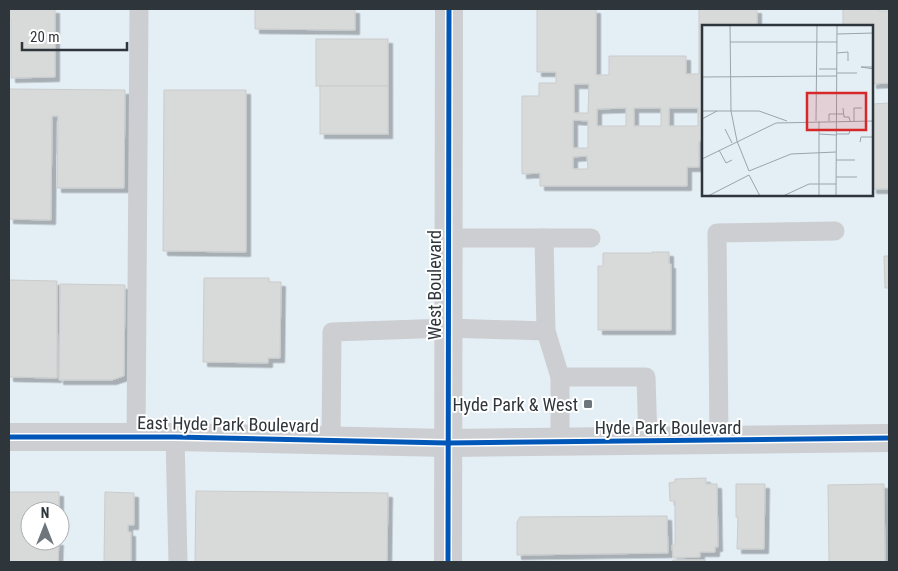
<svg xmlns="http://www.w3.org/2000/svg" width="898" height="571" font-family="'Roboto Condensed',sans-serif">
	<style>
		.building { fill: #d8dada; stroke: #cacccc; fill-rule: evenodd; filter: url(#shadow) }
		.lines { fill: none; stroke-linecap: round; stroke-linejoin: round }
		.lane { stroke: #ccced1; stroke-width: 19 }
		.secondary { stroke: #ccced1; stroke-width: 28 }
		.cycleway-casing { stroke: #fff; stroke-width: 8 }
		.cycleway { stroke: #0057b8; stroke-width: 5 }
		.poi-dot { fill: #6e767c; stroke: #fff; stroke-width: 2 }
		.labels { text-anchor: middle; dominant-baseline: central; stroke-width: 4; stroke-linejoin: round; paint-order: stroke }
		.street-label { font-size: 18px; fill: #2e353b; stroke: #fff }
		.poi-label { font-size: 18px; fill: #2e353b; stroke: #fff; text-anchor: end }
		.inset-road { fill: none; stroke: #9ba4ab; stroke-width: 1 }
		.view { fill: #d62828; fill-opacity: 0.15; stroke: #d62828; stroke-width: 2.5 }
		.inset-edge { fill: none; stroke: #2e353b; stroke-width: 2.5 }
	</style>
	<defs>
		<filter id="shadow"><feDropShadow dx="4.5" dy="4.5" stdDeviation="0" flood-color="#0004"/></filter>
	</defs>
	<rect width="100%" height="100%" fill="#e4eef5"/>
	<!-- building -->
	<g class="building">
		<polygon points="9,9 55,9 55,77 11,78 11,19 9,19"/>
		<polygon points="255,9 355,9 355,30 255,29"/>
		<path d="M537,9H596V75H609V56H686V74H699V9H757V26H703V141H699V167H687V186H540V173L522,174V96H539V83H556V72H537ZM574,84H589L588,113H574ZM626,108V126H597V109ZM634,108H661V126H634ZM669,108H698V126H669ZM573,120L588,121V148H573ZM587,156L588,169H573V157Z"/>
		<polygon points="843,9 879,9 879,11 889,11 889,83 872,84 872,26 843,26"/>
		<rect x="316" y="39" width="72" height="47"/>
		<rect x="320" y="86" width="68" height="48"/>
		<polygon points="9,89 125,90 124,188 57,188 58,116 52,116 51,220 9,219"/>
		<polygon points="164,90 246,90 246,252 163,251"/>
		<polygon points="889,103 889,189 872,189 872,104"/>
		<polygon points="652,252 669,252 669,264 671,264 671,330 598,330 598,266 603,266 603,253 652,253"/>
		<polygon points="884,256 889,256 889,288 885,288"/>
		<polygon points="204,278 269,278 269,282 281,282 280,358 268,358 268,363 203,362"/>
		<polygon points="9,280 57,281 57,378 9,377"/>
		<polygon points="60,284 125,285 124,376 112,380 59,380"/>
		<polygon points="706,478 706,484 717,484 718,547 715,547 715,552 700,552 700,557 673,558 672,545 675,545 675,501 670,501 669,483 675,482 675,479"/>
		<polygon points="736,484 765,484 764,549 737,549 738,517 736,517"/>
		<polygon points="884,484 885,562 829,562 828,485"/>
		<polygon points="196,491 388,493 387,562 195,562"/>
		<polygon points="9,492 59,492 59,511 30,511 30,541 59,541 58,562 9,562"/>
		<polygon points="105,492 134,493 134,525 128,525 128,532 131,532 131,562 104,562"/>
		<polygon points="667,516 668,553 517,555 517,522 520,517"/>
		<polygon points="673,560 705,560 705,562 731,562 673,562"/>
	</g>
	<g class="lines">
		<!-- lane -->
		<g class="lane">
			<polyline points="449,238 591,238"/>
			<polyline points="544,238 546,331 560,377 646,377 648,441"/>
			<polyline points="560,377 560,441"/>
			<polyline points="136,437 139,9"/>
			<polyline points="175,437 178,562"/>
			<polyline points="331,440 332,332 448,328 546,331"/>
			<polyline points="719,440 717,233 835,231"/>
		</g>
		<!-- secondary -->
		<g class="secondary">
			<polyline points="9,437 175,437 447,443 889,438"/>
			<polyline points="448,562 449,9"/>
		</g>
		<!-- cycleway casing -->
		<g class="cycleway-casing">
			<g id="cycleway">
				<polyline points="9,437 175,437 447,443 889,438"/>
				<polyline points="448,562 449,9"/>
			</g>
		</g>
		<!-- cycleway -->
		<use href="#cycleway" class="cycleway"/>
	</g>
	<!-- markers -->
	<rect class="poi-dot" x="583" y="399" width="10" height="10" rx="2.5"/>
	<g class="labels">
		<!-- street labels -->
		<g class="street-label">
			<text transform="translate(434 285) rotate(-90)">West Boulevard</text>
			<text transform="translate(228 424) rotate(1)">East Hyde Park Boulevard</text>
			<text x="668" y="427">Hyde Park Boulevard</text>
		</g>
		<!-- poi labels -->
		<g class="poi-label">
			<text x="578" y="404">Hyde Park &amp; West</text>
		</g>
	</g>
	<!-- overview -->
	<g transform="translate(702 25)">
		<rect width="171" height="171" fill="#e4eef5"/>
		<path class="inset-road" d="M28,0L29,86L35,116L47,146L89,129L134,127M135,9L172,8M28,17H135M135,28L146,27V36M172,42H159L172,44M117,44H135M135,48H155M0,52L135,51M141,83L142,92H147L148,96M0,86H57L85,96M0,94L15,86M114,96L115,0M117,96V171M127,96V89H141M152,96V83H160M23,104L30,118M117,109L134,110M134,109H147L148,105H134M158,117L159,112H172M17,125L24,138L30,135M0,134L74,98L172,96M134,135H153M134,152H155M6,171L47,150L58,171M81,171L107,159H134M134,171L135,0"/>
		<path class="view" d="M105,68H164V105H105Z"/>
		<rect width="171" height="171" class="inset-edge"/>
	</g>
	<!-- border -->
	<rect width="898" height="571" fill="none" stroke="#2e353b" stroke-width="20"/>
	<!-- north arrow -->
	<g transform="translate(45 526)"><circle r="24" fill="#ffffff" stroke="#abaeb1"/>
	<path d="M0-4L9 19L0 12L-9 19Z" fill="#6e767c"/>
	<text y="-8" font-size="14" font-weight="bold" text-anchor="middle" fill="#2e353b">N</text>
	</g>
	<!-- scale -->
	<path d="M22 42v8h105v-8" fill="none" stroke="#2e353b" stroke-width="2.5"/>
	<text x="30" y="42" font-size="15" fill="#2e353b" stroke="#ffffff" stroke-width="4" paint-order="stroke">20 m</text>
</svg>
